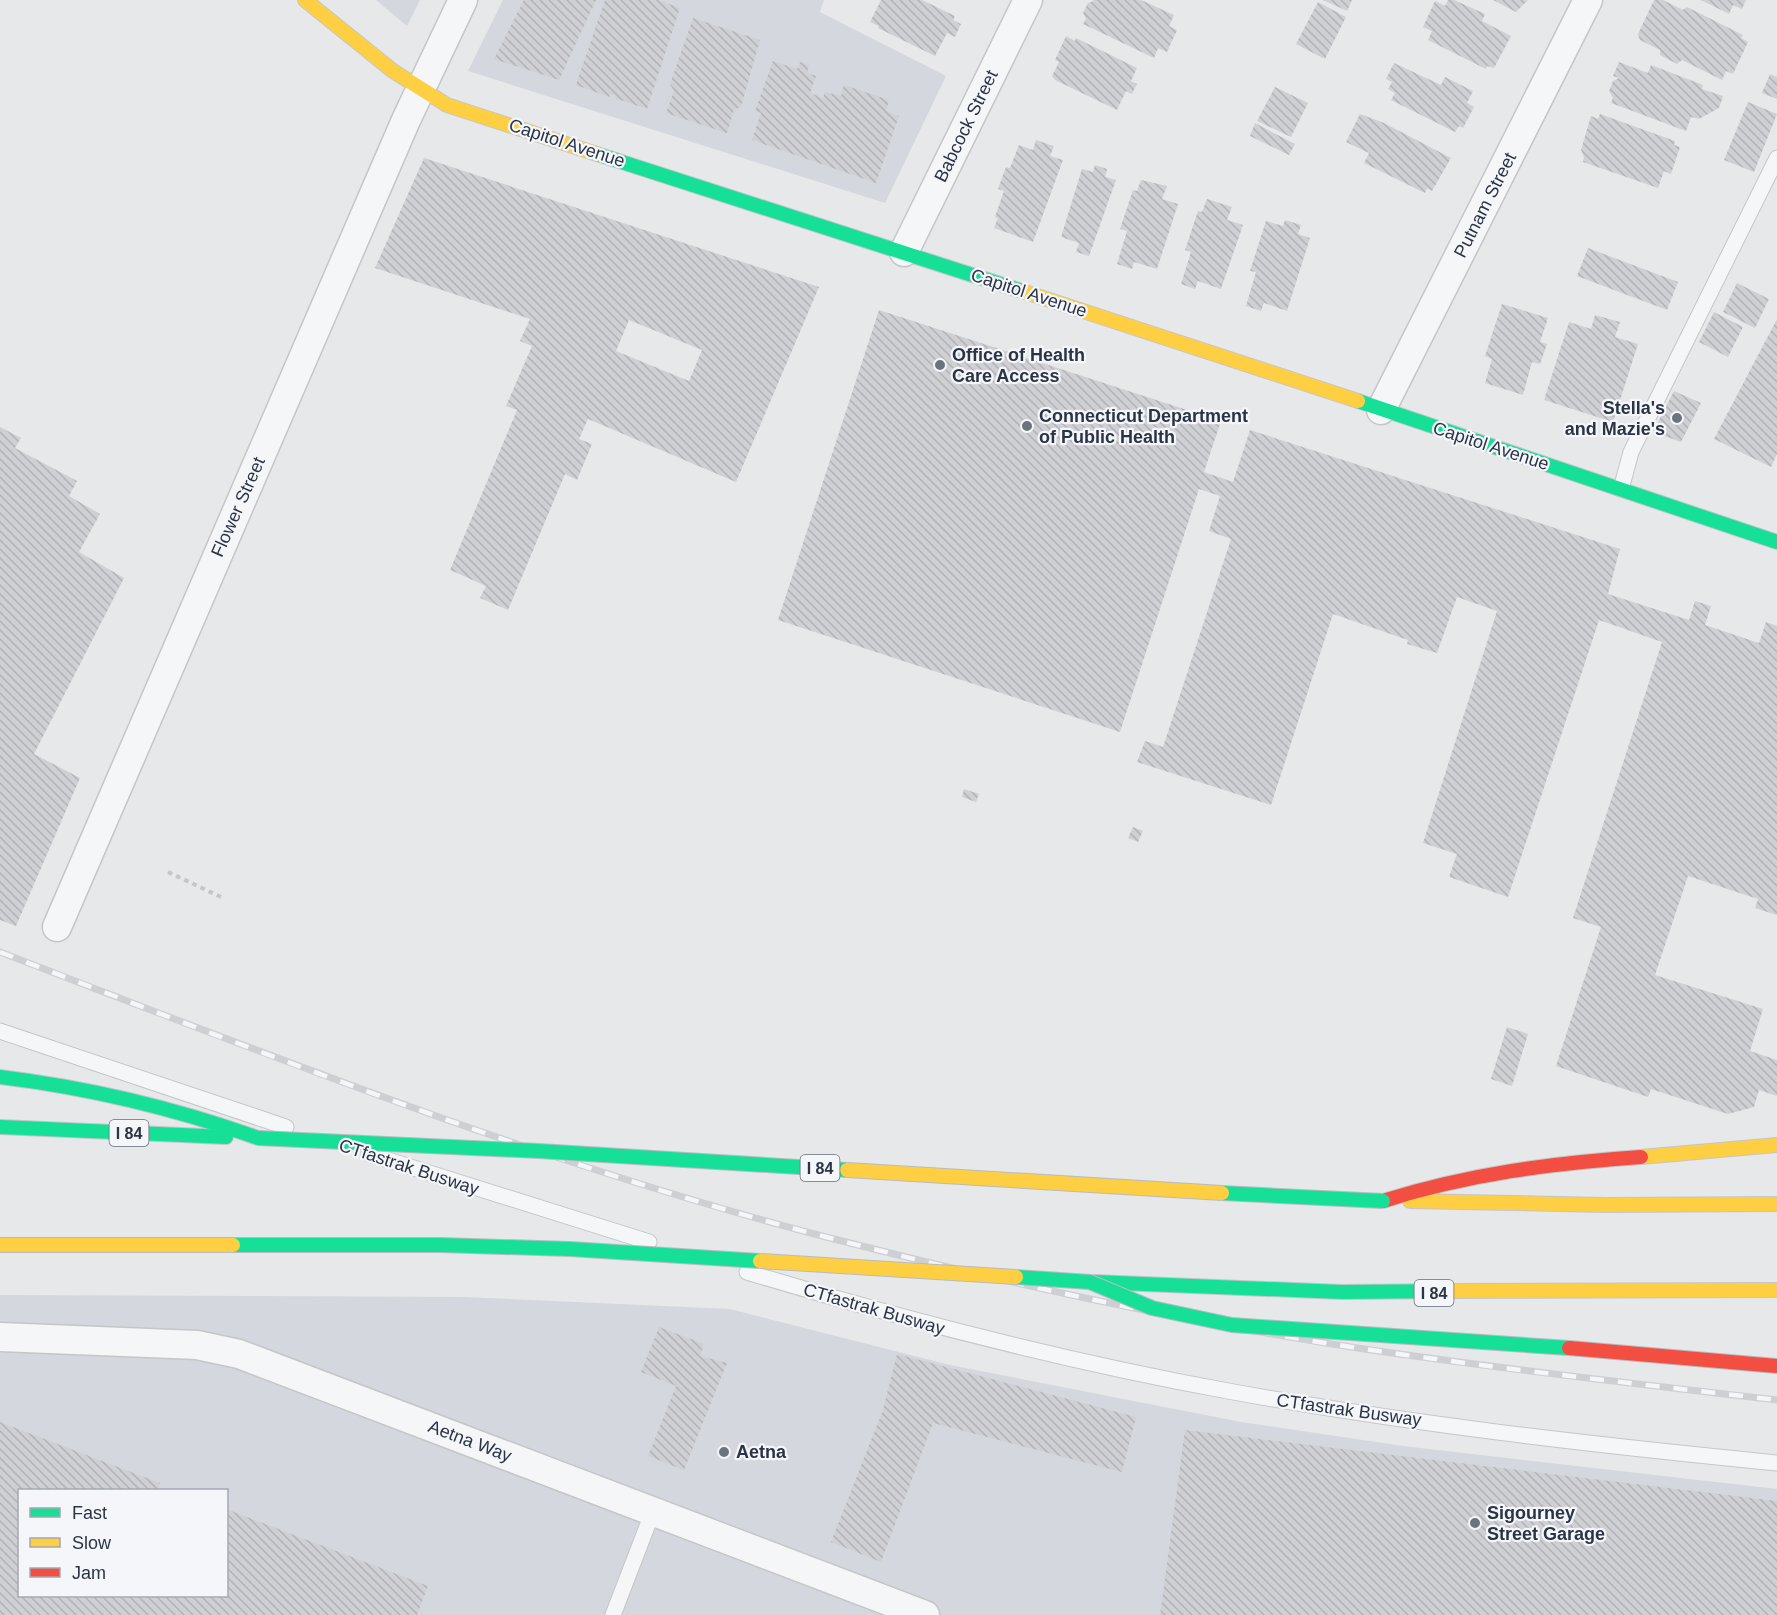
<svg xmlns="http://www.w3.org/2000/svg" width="1777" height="1615" font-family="Helvetica,sans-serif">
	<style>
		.built { fill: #d4d7dd; fill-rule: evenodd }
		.building { fill: url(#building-back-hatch); fill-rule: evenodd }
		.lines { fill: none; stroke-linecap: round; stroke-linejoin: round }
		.lane-casing { stroke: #c4c6c8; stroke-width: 17 }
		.street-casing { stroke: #c4c6c8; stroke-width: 31 }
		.fast-casing { stroke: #c4c6c8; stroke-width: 16 }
		.slow-casing { stroke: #c4c6c8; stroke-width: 16 }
		.jam-casing { stroke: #c4c6c8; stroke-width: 16 }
		.path { stroke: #c5c6ca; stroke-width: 4; stroke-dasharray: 4.5 4.5; stroke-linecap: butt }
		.lane { stroke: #f5f6f7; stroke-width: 15 }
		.street { stroke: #f5f6f7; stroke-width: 28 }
		.fast { stroke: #16e098; stroke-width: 14 }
		.slow { stroke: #ffcf43; stroke-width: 14 }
		.jam { stroke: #f24e42; stroke-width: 14 }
		.rail-casing { stroke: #cecfd2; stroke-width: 7 }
		.rail { stroke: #f4f6f9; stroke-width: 4.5; stroke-dasharray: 14; stroke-linecap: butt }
		.fast-bridge-casing { stroke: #b8bbbf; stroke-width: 16; stroke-linecap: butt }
		.slow-bridge-casing { stroke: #b8bbbf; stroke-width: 16; stroke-linecap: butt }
		.jam-bridge-casing { stroke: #b8bbbf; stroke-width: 16; stroke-linecap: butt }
		.fast-bridge { stroke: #16e098; stroke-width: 14 }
		.slow-bridge { stroke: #ffcf43; stroke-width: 14 }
		.jam-bridge { stroke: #f24e42; stroke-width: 14 }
		.poi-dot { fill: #6c737f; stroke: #f4f6f9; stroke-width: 2 }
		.labels { text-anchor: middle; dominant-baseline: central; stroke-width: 4.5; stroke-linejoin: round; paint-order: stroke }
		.shield { fill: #f4f6f9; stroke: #676e7b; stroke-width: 1.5 }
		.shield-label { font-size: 16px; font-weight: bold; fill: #2b3445 }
		.street-label { font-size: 18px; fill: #2b3445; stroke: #f4f6f9 }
		.poi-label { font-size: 18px; font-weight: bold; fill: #2b3445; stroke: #f4f6f9; text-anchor: start }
	</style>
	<defs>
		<pattern id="building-back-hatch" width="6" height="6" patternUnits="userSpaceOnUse" patternTransform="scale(1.5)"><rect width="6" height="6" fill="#ced0d3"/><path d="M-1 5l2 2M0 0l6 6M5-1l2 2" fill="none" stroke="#b1b3b6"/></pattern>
	</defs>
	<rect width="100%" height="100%" fill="#e6e8ea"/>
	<!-- built -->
	<g class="built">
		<polygon points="376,0 420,0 407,26"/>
		<polygon points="503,0 824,0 820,12 946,76 885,203 468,71"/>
		<path d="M0,1295L464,1297L730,1309L950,1365L1241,1422L1403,1446L1777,1489V1615H0ZM20,1490H226V1596H20Z"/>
	</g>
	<!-- building -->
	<g class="building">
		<polygon points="524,0 596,0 559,80 494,59"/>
		<polygon points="605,0 658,0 680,8 647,109 615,98 616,96 610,94 609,97 576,85"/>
		<polygon points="881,0 922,0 955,16 953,20 961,24 955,37 947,33 935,56 878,28 879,26 870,22"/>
		<polygon points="1092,0 1141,0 1174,15 1169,26 1177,30 1167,52 1158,48 1154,58 1083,24 1086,19 1083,13 1088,3 1094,1"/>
		<polygon points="1323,0 1352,0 1347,11"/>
		<polygon points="1448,0 1454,0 1485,14 1482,21 1511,36 1494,68 1487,66 1486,69 1428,40 1432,31 1423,27 1435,1 1445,6"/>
		<polygon points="1493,0 1528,0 1516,12"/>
		<polygon points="1654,0 1663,0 1683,10 1687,7 1743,35 1741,38 1748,42 1733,74 1726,71 1722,80 1682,60 1677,64 1660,55 1660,50 1640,40 1638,34"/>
		<polygon points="1701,0 1746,0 1742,9 1733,5 1729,14"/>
		<polygon points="1318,2 1346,17 1325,59 1296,44"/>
		<polygon points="693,18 760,40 741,107 734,110 727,133 666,113 674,91 670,84"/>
		<polygon points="1066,36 1075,41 1076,38 1137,68 1131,81 1137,84 1132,94 1126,91 1117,110 1055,80 1052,76 1059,62 1055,60"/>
		<polygon points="773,61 797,69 800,62 809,65 807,73 816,76 810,93 823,98 825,92 841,96 844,85 889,100 886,111 899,116 876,183 752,140 761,113 755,111"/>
		<polygon points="1619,62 1648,73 1651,65 1703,85 1702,89 1723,96 1719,108 1699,119 1691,117 1686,131 1611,103 1613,98 1609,91 1613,81 1619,78 1613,76"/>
		<polygon points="1394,63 1441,85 1445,77 1473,91 1467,103 1474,107 1463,128 1459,126 1455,132 1391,100 1395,93 1388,89 1392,82 1386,79"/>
		<polygon points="1770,74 1777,77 1777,99 1762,93"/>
		<polygon points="1275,87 1308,103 1291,137 1257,121"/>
		<polygon points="1748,102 1777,114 1754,172 1724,160"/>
		<polygon points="1360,114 1384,123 1451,158 1432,191 1427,188 1425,193 1364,163 1369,153 1346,142"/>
		<polygon points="1600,114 1675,141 1674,145 1680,147 1671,174 1664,171 1658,188 1583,162 1584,157 1581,150 1591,116 1598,119"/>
		<polygon points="1255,123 1295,144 1289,155 1250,136"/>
		<polygon points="1036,140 1054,146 1050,156 1063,160 1033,242 994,228 998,218 995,217 1004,191 998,189 1006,167 1010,168 1019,145 1033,150"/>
		<path d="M424,158L819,287L736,482L588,419L579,439L592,444L577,480L565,474L508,610L480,598L486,586L450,570L517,410L506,406L532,346L520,341L530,319L375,268ZM629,320L702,350L689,381L616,351Z"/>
		<polygon points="1095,165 1107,169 1105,177 1116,180 1089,256 1076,252 1079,243 1061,237 1082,169 1093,172"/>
		<polygon points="1141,180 1167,186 1162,199 1178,204 1157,269 1134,262 1132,269 1117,264 1127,231 1120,229 1133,190 1137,191"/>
		<polygon points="1207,199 1232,207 1227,220 1243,225 1221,289 1198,281 1195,289 1181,284 1191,252 1185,250 1198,211 1202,212"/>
		<polygon points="1285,220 1301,225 1298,234 1310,238 1287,311 1264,303 1261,311 1246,306 1256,272 1250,271 1266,221 1283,226"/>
		<polygon points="1588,248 1678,282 1667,310 1577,276"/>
		<polygon points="1737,283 1769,299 1755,328 1723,312"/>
		<polygon points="1502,304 1548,318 1540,342 1547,344 1540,364 1532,362 1523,395 1485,383 1492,359 1485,356"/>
		<polygon points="879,310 1221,421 1204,472 1233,482 1250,430 1620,549 1608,594 1689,620 1695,601 1711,606 1705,625 1759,643 1766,622 1777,626 1777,915 1755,908 1758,899 1688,876 1655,975 1763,1009 1750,1051 1777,1060 1777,1096 1759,1090 1754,1107 1728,1114 1651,1089 1648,1097 1556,1066 1601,927 1573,918 1662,642 1599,620 1508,897 1449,877 1457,854 1423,843 1497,611 1457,597 1437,653 1407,644 1408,640 1333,614 1271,805 1137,762 1145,741 1163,747 1231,539 1209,531 1220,496 1199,489 1120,732 778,620"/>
		<polygon points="1714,312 1743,327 1728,357 1699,342"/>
		<polygon points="1595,315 1620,322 1615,337 1638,344 1613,422 1544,400 1569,322 1591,329"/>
		<polygon points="1777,319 1777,454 1771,467 1714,439"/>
		<polygon points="1674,391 1701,403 1681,442 1653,432"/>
		<polygon points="0,427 21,438 15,448 77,481 69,496 100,514 79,552 124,578 34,754 80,778 16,926 0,920"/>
		<polygon points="964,789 979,794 976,802 962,797"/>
		<polygon points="1133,827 1143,831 1138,842 1128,838"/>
		<polygon points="1507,1027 1528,1034 1512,1086 1491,1079"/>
		<polygon points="659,1327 704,1344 700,1356 727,1363 684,1470 648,1456 676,1386 641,1372"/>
		<polygon points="897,1354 1136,1417 1122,1472 933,1423 881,1562 831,1542 883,1410"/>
		<polygon points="0,1422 160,1483 158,1490 20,1490 20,1596 226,1596 226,1509 428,1586 417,1615 0,1615"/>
		<polygon points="1185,1430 1777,1501 1777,1615 1160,1615"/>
	</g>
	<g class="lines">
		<!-- lane casing -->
		<g class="lane-casing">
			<g id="lane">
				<polyline points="1621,489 1631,452 1777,158"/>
				<polyline points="0,1031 286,1127"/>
				<polyline points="369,1154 649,1242"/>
				<path d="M747,1272C905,1320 1065,1361 1228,1391C1409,1424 1594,1445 1777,1463"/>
				<polyline points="613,1615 653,1511"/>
			</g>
		</g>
		<!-- street casing -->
		<g class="street-casing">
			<g id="street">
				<polyline points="904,252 1028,0"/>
				<polyline points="1381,410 1588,0"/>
				<polyline points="57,927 406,120 463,0"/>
				<polyline points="0,1337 197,1345 239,1354 925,1615"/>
			</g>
		</g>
		<!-- fast casing -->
		<g class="fast-casing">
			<g id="fast">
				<polyline points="597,154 1025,292"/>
				<polyline points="1358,401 1777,542"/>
				<path d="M0,1077C89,1088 174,1108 258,1138"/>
				<polyline points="0,1127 226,1137"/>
				<polyline points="1095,1282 1342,1292 1453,1291"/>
			</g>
		</g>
		<!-- slow casing -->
		<g class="slow-casing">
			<g id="slow">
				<polyline points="305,0 393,71 447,105 597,154"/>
				<polyline points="1025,292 1358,401"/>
				<polyline points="1641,1157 1777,1145"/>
				<polyline points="1410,1201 1606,1205 1777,1204"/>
				<polyline points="1453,1291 1777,1290"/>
			</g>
		</g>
		<!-- jam casing -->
		<g class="jam-casing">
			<path id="jam" d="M1383,1201C1468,1174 1553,1163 1641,1157"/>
		</g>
		<!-- path -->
		<polyline class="path" points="168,872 221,897"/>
		<!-- lane -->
		<use href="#lane" class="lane"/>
		<!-- street -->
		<use href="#street" class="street"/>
		<!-- fast -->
		<use href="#fast" class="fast"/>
		<!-- slow -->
		<use href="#slow" class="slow"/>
		<!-- jam -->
		<use href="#jam" class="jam"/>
		<!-- rail casing -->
		<g class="rail-casing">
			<path id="rail" d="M0,952C273,1057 546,1165 830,1238C1006,1283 1185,1322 1364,1349C1501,1369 1639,1384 1777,1400"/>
		</g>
		<!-- rail -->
		<use href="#rail" class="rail"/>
		<!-- fast-bridge casing -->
		<g class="fast-bridge-casing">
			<g id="fast-bridge">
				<polyline points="258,1138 539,1151 847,1170"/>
				<polyline points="1222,1193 1383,1201"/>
				<polyline points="233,1245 441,1245 570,1249 760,1261"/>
				<polyline points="1016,1277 1090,1282 1152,1308 1232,1325 1569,1348"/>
			</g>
		</g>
		<!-- slow-bridge casing -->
		<g class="slow-bridge-casing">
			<g id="slow-bridge">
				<polyline points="847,1170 1222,1193"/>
				<polyline points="0,1245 233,1245"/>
				<polyline points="760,1261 1016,1277"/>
			</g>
		</g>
		<!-- jam-bridge casing -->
		<g class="jam-bridge-casing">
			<polyline id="jam-bridge" points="1569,1348 1777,1366"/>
		</g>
		<!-- fast-bridge -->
		<use href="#fast-bridge" class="fast-bridge"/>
		<!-- slow-bridge -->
		<use href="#slow-bridge" class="slow-bridge"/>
		<!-- jam-bridge -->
		<use href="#jam-bridge" class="jam-bridge"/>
	</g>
	<!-- markers -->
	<g class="poi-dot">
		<circle cx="940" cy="365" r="6"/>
		<circle cx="1677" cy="418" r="6"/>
		<circle cx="1027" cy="426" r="6"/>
		<circle cx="724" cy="1452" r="6"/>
		<circle cx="1475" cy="1523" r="6"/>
	</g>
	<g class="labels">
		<!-- shield labels -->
		<g class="shield">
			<rect x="109.5" y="1120" width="39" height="26" rx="4.5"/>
			<rect x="800.5" y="1155" width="39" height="26" rx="4.5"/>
			<rect x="1414.5" y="1280" width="39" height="26" rx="4.5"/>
		</g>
		<g class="shield-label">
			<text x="129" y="1133">I 84</text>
			<text x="820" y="1168">I 84</text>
			<text x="1434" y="1293">I 84</text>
		</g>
		<!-- street labels -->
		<g class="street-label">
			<text transform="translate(966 126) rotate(-64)">Babcock Street</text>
			<text transform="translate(567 143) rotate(18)">Capitol Avenue</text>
			<text transform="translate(1485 205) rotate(-63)">Putnam Street</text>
			<text transform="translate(1029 293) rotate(18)">Capitol Avenue</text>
			<text transform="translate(1491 446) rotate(18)">Capitol Avenue</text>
			<text transform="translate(238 507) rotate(-66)">Flower Street</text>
			<text transform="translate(409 1167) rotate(18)">CTfastrak Busway</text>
			<text transform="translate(874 1309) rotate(16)">CTfastrak Busway</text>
			<text transform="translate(1349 1410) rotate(8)">CTfastrak Busway</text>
			<text transform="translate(470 1441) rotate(21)">Aetna Way</text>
		</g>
		<!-- poi labels -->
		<g class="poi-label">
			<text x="952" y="355">Office of Health<tspan x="952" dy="21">Care Access</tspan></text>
			<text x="1665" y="408" text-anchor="end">Stella's<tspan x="1665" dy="21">and Mazie's</tspan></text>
			<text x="1039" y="416">Connecticut Department<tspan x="1039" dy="21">of Public Health</tspan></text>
			<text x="736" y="1452">Aetna</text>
			<text x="1487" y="1513">Sigourney<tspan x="1487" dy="21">Street Garage</tspan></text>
		</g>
	</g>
	<!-- legend -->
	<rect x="18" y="1489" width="210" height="108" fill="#f4f6f9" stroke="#a4a8b1" stroke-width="1.5"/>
	<rect x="30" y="1508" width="30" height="9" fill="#16e098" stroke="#a4a8b1" stroke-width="1.5"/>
	<text x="72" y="1519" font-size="18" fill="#2b3445">Fast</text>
	<rect x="30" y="1538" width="30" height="9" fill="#ffcf43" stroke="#a4a8b1" stroke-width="1.5"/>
	<text x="72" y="1549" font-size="18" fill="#2b3445">Slow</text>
	<rect x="30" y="1568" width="30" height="9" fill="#f24e42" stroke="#a4a8b1" stroke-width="1.5"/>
	<text x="72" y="1579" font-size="18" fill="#2b3445">Jam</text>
</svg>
